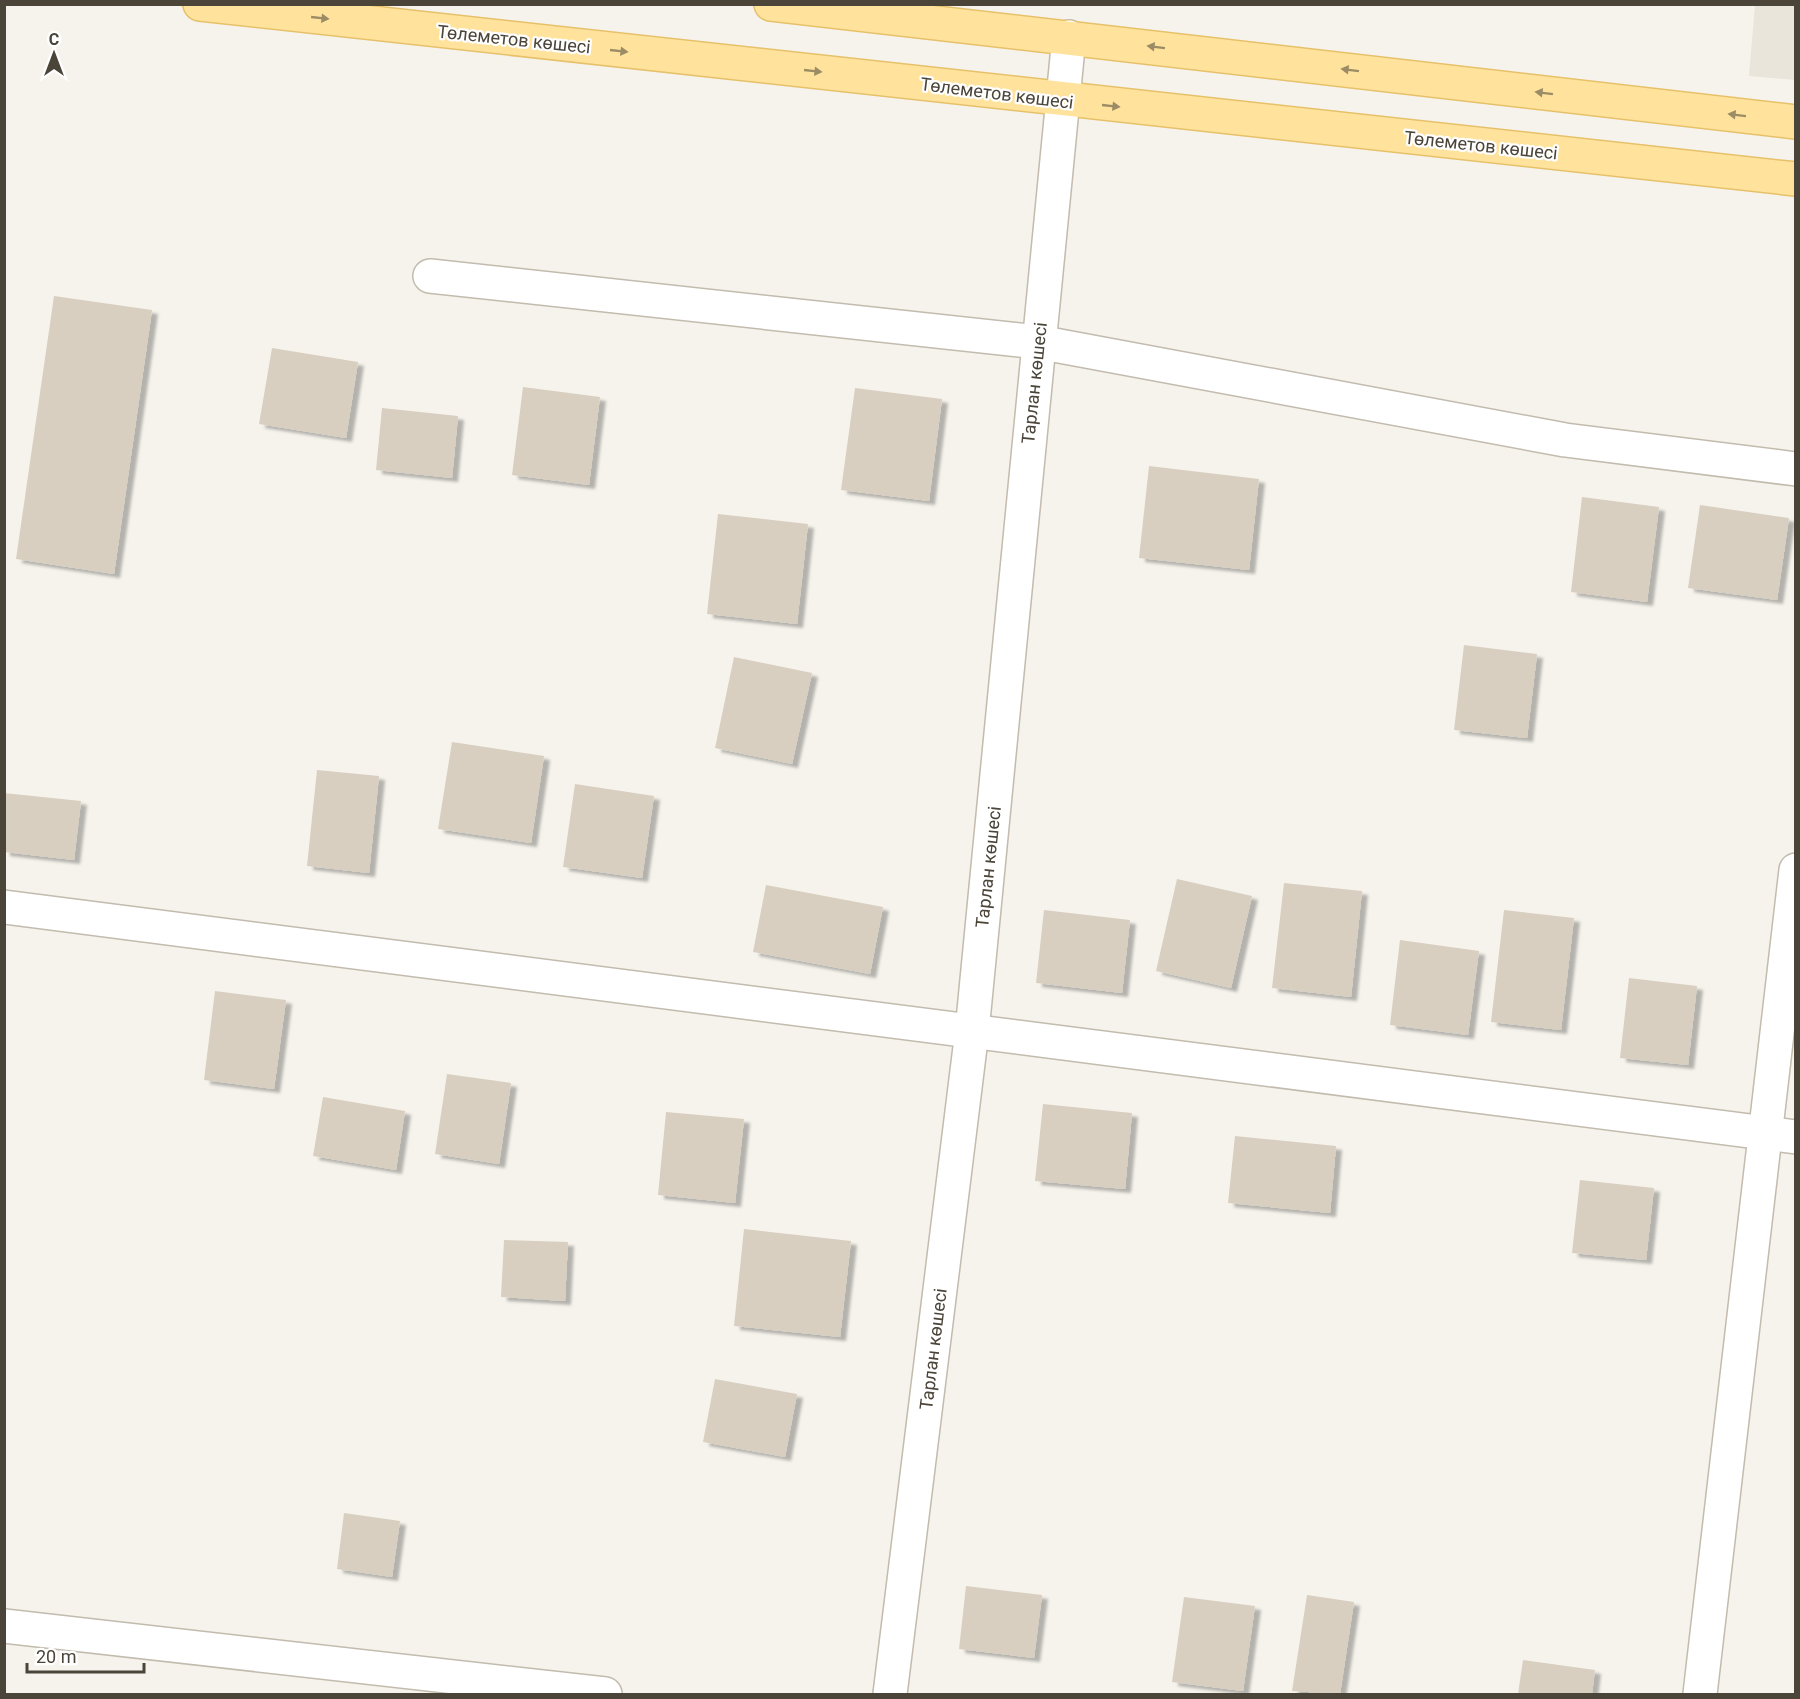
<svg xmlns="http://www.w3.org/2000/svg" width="1800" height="1699" font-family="Roboto,sans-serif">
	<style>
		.residential { fill: #eae5da }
		.building { fill: #d8cfc1; filter: url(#shadow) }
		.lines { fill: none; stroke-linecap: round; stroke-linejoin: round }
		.minor-casing { stroke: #c2bbae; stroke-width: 36 }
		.major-casing { stroke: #e6c16a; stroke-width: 36 }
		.minor { stroke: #fff; stroke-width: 33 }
		.major { stroke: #ffe39c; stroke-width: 33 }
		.oneway { fill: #9c8c66 }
		.labels { text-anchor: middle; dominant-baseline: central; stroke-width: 4.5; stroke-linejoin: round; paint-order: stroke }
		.street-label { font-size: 18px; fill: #4b4439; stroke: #fff }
	</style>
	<defs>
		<filter id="shadow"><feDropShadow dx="6" dy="4" stdDeviation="1.5" flood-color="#0004"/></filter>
	</defs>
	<rect width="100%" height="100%" fill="#f6f3ec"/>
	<!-- residential -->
	<polygon class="residential" points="1755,5 1795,5 1795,80 1749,76"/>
	<!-- building -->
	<g class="building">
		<polygon points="54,296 152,310 114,574 16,559"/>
		<polygon points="272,348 358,362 346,438 259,424"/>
		<polygon points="523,387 600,397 589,485 512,475"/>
		<polygon points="855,388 942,399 929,501 841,490"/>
		<polygon points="382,408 458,416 452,478 376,470"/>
		<polygon points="1149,466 1259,479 1249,570 1139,558"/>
		<polygon points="1582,497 1659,507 1647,602 1571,592"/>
		<polygon points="1700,505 1789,518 1777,600 1688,588"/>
		<polygon points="718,514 808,524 797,624 707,614"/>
		<polygon points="1464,645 1537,654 1527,738 1454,730"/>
		<polygon points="734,657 812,673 792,764 715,748"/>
		<polygon points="452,742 544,756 531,843 438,829"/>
		<polygon points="317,770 379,776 369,873 307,866"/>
		<polygon points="575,784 654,796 642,878 563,867"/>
		<polygon points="4,793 81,801 74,860 4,852"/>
		<polygon points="1177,879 1252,896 1231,988 1156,971"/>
		<polygon points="1284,883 1362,891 1351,997 1272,988"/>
		<polygon points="766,885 883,907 870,974 753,952"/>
		<polygon points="1044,910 1130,920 1122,993 1036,983"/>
		<polygon points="1504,910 1574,918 1561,1030 1491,1022"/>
		<polygon points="1400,940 1479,951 1468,1035 1390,1025"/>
		<polygon points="1629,978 1697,986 1688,1065 1620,1058"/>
		<polygon points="215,991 286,1000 274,1089 204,1080"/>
		<polygon points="447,1074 511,1083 499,1164 435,1154"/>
		<polygon points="323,1097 405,1111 396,1170 313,1156"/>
		<polygon points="1043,1104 1132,1113 1125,1189 1035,1181"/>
		<polygon points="666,1112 744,1119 735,1203 658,1195"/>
		<polygon points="1235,1136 1336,1146 1330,1213 1228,1203"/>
		<polygon points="1580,1180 1654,1188 1646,1260 1572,1253"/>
		<polygon points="744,1229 851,1241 840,1337 734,1326"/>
		<polygon points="504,1240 568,1242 565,1301 501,1297"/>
		<polygon points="715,1379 797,1394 785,1457 703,1442"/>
		<polygon points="344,1513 400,1521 392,1577 337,1569"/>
		<polygon points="966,1586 1042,1595 1034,1658 959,1649"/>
		<polygon points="1307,1595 1354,1602 1340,1694 1292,1691"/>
		<polygon points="1184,1597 1255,1606 1243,1691 1172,1682"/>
		<polygon points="1523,1660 1595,1670 1592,1694 1518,1694"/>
	</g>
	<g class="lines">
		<!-- minor casing -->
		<g class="minor-casing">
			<g id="minor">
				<polyline points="430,276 1038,342 1565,440 1796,469"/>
				<polyline points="4,907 1796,1137"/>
				<polyline points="4,1626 605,1694"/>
				<polyline points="890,1694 972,1031 1069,37"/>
				<polyline points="1700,1694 1796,870"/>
			</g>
		</g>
		<!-- major casing -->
		<g class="major-casing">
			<g id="major">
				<polyline points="200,4 1796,179"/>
				<polyline points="771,4 1796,122"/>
			</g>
		</g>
		<!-- minor -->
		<use href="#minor" class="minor"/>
		<!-- major -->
		<use href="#major" class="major"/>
	</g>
	<!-- one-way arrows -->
	<defs><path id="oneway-solid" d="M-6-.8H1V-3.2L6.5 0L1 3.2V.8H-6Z" transform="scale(1.5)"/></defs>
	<g class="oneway">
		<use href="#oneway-solid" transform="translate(320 18) rotate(6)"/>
		<use href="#oneway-solid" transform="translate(1156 47) rotate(-173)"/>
		<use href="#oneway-solid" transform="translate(619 51) rotate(6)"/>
		<use href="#oneway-solid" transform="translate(1350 70) rotate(-173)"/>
		<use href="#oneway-solid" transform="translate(813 71) rotate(6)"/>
		<use href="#oneway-solid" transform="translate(1544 93) rotate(-173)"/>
		<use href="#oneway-solid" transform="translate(1111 106) rotate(6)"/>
		<use href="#oneway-solid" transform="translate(1737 115) rotate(-173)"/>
	</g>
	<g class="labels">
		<!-- street labels -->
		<g class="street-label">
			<text transform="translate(514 39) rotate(6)">Төлеметов көшесі</text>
			<text transform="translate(997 93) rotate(7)">Төлеметов көшесі</text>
			<text transform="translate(1481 145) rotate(6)">Төлеметов көшесі</text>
			<text transform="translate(1034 383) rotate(-84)">Тарлан көшесі</text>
			<text transform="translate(988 867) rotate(-84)">Тарлан көшесі</text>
			<text transform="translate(933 1349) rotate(-83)">Тарлан көшесі</text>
		</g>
	</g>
	<!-- border -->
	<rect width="1800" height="1699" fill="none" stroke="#4b4439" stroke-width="12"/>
	<!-- north arrow -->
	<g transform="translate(54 54)" stroke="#ffffff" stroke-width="4.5" paint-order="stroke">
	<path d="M0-4.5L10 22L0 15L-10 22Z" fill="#4b4439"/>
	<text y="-9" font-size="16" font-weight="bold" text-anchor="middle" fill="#4b4439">С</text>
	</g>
	<!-- scale -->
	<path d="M27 1663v9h117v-9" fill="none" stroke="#4b4439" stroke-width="3"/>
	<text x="36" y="1663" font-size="18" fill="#4b4439" stroke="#ffffff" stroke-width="4.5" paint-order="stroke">20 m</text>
</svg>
